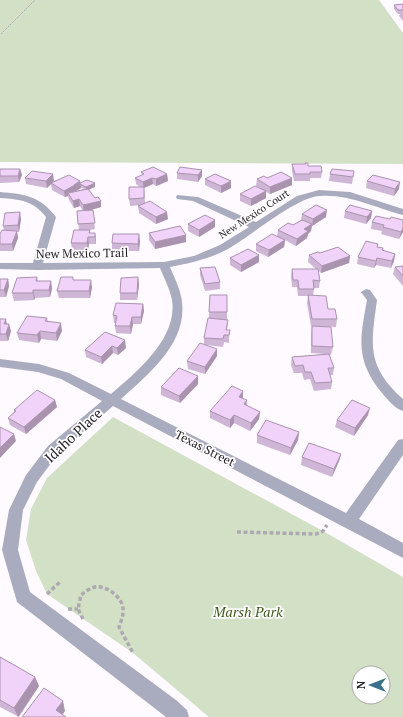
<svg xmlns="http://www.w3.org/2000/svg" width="403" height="717" font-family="'PT Serif',serif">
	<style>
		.green { fill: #d2e0c6; fill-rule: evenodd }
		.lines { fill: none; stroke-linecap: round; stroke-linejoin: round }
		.path-far1 { stroke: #aea9b0; stroke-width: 1; stroke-dasharray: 1.5 1; stroke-linecap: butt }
		.path { stroke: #aea9b0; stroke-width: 3.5; stroke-dasharray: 4 2.5; stroke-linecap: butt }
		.street { fill: #a9abbe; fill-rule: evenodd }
		.wall { fill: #cfb5d6; fill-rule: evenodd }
		.shaded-wall { fill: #a993ae }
		.building { fill: #f1d2f9; stroke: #a993ae }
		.labels { text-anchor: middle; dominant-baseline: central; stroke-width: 3.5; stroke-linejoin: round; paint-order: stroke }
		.far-street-label { font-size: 10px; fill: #28212a; stroke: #fff }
		.street-label { font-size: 12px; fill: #28212a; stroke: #fff }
		.near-street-label { font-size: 14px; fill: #28212a; stroke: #fff }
		.near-park-label { font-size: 14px; font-style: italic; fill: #3f591d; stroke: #fff }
	</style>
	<rect width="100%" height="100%" fill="#fefaff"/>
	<!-- green -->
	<g class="green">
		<polygon points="0,0 379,0 403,33 403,164 0,162"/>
		<path d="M113,417L323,531L403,577V717H209L133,653L47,594L36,571L26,540L31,509L47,478ZM359,673H383V697H359Z"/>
	</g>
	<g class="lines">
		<!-- path-far1 -->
		<polyline class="path-far1" points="1,34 35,0"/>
		<!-- path -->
		<g class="path">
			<polyline points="237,532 316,534 323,531 327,525"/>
			<polyline points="47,594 60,582"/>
			<polyline points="68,609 78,609"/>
			<path d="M83,619L78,609L81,595C85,592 90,588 95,587C106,585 122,597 123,608C124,615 121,621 119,627L133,653"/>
		</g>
		<!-- street -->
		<g class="street">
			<path d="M319,190L350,192L403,209V215C375,208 350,194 320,196C296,197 251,236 228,249C210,259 190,263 170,267C174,277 181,290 182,302C187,343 149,374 121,399L346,513L398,440L403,439V455L359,519L403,543V558L113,406L58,454L37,482L23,510L18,550L30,592L176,700L187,710L189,717H166L17,602L2,550L9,510L26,475L48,446L102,401L61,379L38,372L0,367V359L39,364L69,373L111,394C137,372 178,338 172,300C170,289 164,278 160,268L37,270L0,269V263H33L46,217C34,201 20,199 0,198V192C25,194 40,196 56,217L43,263L164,262L194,256L220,245L249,227L193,201L177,199L176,197L177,195L198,197L256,222L297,196Z"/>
			<path d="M366,289L370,290L377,300C371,344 366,366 403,399V411C394,408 388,400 382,393C355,360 360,339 367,300L361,292Z"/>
		</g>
	</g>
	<!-- wall -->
	<g class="wall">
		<polygon points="403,4 403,21 399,16 400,14 398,14 394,9 394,5"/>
		<polygon points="305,163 308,166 322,172 321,178 310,178 310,181 294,181 292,171 292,164 305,164"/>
		<polygon points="180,167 202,176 198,182 177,179 177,173"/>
		<polygon points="0,169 20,169 22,175 19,182 0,183"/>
		<polygon points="354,171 352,184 329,181 330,174"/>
		<polygon points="141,172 167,174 168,181 156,186 153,184 144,188 145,204 168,219 156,224 139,213 138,206 141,205 130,206 129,199 140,187 136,184 135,178 142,175"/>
		<path d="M25,178L54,181L52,183L80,181V183L95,187L89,189L101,207L90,210H93L95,229L90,230V233H95L96,240V244H89L88,250H72L71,243L79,230L77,211H83L80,206L74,208L69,200L68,196L65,197L52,190L51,184L47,188L26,184ZM81,188L84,189L76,191Z"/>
		<polygon points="267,178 292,185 270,194 266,192 266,198 251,206 240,201 240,194 260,188 256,186 257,179"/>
		<polygon points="205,179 231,188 221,193 205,185"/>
		<polygon points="367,181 399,189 394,196 366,188"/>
		<polygon points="345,211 372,211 371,218 366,224 344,218"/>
		<polygon points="302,214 326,217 312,226 311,231 308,234 307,238 296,246 285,240 284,247 268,257 256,251 256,244 277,236 278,230 293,225 301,220"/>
		<polygon points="21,219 19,232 17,232 18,238 13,251 0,251 0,234 4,230 3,226"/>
		<polygon points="390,219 403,220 403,232 399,239 381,234 382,231 371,229 372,222"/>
		<polygon points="188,224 215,227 199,237 188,231"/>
		<polygon points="149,233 186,242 155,249 149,240"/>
		<polygon points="140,241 139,251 112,251 112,243"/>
		<polygon points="378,244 378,247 383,248 382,251 395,254 394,261 391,268 376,265 374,268 357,264 358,257"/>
		<polygon points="320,253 350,256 349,263 321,273 318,270 320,281 319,288 314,288 313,296 328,309 337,319 336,327 314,326 333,347 331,355 329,355 334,368 333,375 330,375 332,382 331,389 314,391 310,379 304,380 302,373 294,373 291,365 292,357 326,354 311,353 311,334 312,326 311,326 307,303 308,296 298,296 297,287 292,287 291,276 292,269 316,269 308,262 309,255"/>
		<polygon points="230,258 259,262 241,272 230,265"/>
		<polygon points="403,266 403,286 393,274 395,267"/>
		<polygon points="200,268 220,282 220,289 205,291 200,275"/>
		<polygon points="37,277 38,281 51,281 52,289 50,297 35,298 34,300 14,301 12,293"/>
		<polygon points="138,277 139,285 137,300 120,300 120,293"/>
		<polygon points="0,279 8,279 9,286 6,297 0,297"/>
		<polygon points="74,280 92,287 90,298 59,298 57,291"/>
		<polygon points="210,295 227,295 227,320 228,320 227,330 230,330 229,338 229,343 224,342 223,347 207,345 217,356 205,374 188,369 187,361 204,345 204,338 209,318"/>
		<polygon points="143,304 144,311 141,324 133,324 131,334 116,333 115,326 115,323 114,323 113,315"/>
		<polygon points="47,318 48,322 62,331 57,341 41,339 39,343 19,340 17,333"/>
		<polygon points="0,319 7,324 11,331 8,341 0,341"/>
		<polygon points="105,332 126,348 118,355 113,353 102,364 86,357 85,350"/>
		<polygon points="198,384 180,403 161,395 161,387"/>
		<polygon points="243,399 247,406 260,412 259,419 250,431 234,423 230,428 210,418 210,411"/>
		<polygon points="55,400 57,407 26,434 10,425 8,418 14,412 14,410"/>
		<polygon points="368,415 354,436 335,427 337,420"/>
		<polygon points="299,432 298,440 290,455 257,443 257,435"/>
		<polygon points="341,454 339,461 332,477 301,465 302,457"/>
		<polygon points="0,657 35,677 39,686 19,717 0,707"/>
	</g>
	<!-- shaded-wall -->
	<g class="shaded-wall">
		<polygon points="20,169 22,175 19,182 18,176"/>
		<polygon points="202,170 202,176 198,182 198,175"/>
		<polygon points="53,174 54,181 47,188 46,181"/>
		<polygon points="167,174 168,181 156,186 156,179"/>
		<polygon points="152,178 153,184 144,188 145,205 143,182"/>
		<polygon points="292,178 292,185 270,194 270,187"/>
		<polygon points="80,181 81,188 76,191 68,193 68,196 65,197 64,191"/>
		<polygon points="231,181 231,188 221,193 221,186"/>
		<polygon points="400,182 399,189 394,196 395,189"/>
		<polygon points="95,183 95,187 86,191 86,187"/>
		<polygon points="266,191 266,198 251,206 251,199"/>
		<polygon points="79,199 80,206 74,208 73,201"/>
		<polygon points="101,201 101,207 84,212 83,205"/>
		<polygon points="327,210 326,217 312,226 313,219"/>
		<polygon points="372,211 371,218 366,224 367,217"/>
		<polygon points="20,212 21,219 19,232 18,225"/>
		<polygon points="167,212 168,219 156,224 156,217"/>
		<polygon points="215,220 215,227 199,237 199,230"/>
		<polygon points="312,224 311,231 308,234 307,238 296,246 297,239 304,229"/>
		<polygon points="403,228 403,232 399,239 401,232"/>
		<polygon points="17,231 18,238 13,251 12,244"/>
		<polygon points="95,233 96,240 96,244 95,237"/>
		<polygon points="139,234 140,241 139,251 138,244"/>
		<polygon points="186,235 186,242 155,249 155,242"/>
		<polygon points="88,237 89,244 88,250 87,243"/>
		<polygon points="285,240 284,247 268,257 269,250"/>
		<polygon points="395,254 394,261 391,268 392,261"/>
		<polygon points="259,255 259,262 241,272 241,265"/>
		<polygon points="350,256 349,263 321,273 322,266"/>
		<polygon points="377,258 376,265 374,268 376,261"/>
		<polygon points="138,277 139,285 137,300 137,293"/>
		<polygon points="8,279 9,286 6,297 4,290"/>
		<polygon points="91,280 92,287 90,298 89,291"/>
		<polygon points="51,281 52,289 50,297 49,290"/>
		<polygon points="33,290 35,298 34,300 33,293"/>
		<polygon points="143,304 144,311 141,324 141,317"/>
		<polygon points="132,317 133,324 131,334 130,326"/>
		<polygon points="6,319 7,326 4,324"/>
		<polygon points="61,323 62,331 57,341 56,333"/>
		<polygon points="9,324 11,331 8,341 6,334"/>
		<polygon points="40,331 41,339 39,343 37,335"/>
		<polygon points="125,340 126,348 118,355 117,348"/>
		<polygon points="112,346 113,353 102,364 101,357"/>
		<polygon points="217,349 217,356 205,374 205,367"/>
		<polygon points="198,376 198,384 180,403 179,396"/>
		<polygon points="243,391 243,399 239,397"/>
		<polygon points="55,400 57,407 26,434 24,427"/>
		<polygon points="247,400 246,408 244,404"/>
		<polygon points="370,408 368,415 354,436 355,428"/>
		<polygon points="260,412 259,419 250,431 251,423"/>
		<polygon points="234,415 234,423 230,428 230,420"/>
		<polygon points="299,432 298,440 290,455 291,448"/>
		<polygon points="14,434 16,441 0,458 0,448"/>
		<polygon points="341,454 339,461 332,477 334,469"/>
		<polygon points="35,677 39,686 18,717 14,708"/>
		<polygon points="63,701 65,711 61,717 56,710"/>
	</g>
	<!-- building -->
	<g class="building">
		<polygon points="403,4 403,10 398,10 394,5"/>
		<polygon points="305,163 308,163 308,166 321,166 322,172 310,172 310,174 295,174 292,164 306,164"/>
		<polygon points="153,167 167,174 156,179 152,178 143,182 135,178 144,174 141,172"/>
		<polygon points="180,167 202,170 198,175 177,173"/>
		<polygon points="0,169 20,169 18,176 0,176"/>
		<polygon points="332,169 354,171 353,177 330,174"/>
		<polygon points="32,171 53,174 46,181 25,178"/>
		<polygon points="281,172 292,178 270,187 257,179 264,176 267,178"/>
		<polygon points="215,174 231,181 221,186 205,179"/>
		<polygon points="69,175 80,181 74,185 75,185 64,191 51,183"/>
		<polygon points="373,175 400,182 395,189 367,181"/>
		<polygon points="87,180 95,183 86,187 80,184 80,183"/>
		<polygon points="255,186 266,191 251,199 240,194"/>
		<polygon points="129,187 144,187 144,198 129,199"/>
		<polygon points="88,189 95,198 98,197 101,201 83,205 79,199 73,201 68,193"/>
		<polygon points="150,201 167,212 156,217 138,206"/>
		<polygon points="316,205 327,210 313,219 302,214"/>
		<polygon points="350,205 372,211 367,217 345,211"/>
		<polygon points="93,210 95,223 78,224 77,211"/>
		<polygon points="20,212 18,225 3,226 5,213"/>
		<polygon points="205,215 215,220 199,230 188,224"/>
		<polygon points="376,216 390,219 391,217 403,220 403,228 401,232 383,227 384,225 372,222"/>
		<polygon points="302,220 312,224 304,229 308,231 297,239 278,230 288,223 293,225"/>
		<polygon points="180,226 186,235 155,242 149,233"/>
		<polygon points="2,230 17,231 12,244 0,244 0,234"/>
		<polygon points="74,230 90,230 89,233 95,233 95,237 88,237 87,243 71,243"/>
		<polygon points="113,234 139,234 138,244 112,243"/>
		<polygon points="272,234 285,240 269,250 256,244"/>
		<polygon points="366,241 378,244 377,247 383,248 382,250 395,254 392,261 377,258 376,261 358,257"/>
		<polygon points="338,247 350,256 322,266 309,255 318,252 320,253"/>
		<polygon points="248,249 259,255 241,265 230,258"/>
		<polygon points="403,266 403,276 395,267"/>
		<polygon points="215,267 220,282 205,284 200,268"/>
		<polygon points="292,269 318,269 320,281 313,280 314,289 299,289 298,280 293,280"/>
		<polygon points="37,277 36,281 51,281 49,290 33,290 33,293 12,293 17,278"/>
		<polygon points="61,277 73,277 73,280 91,280 89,291 57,291"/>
		<polygon points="138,277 137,293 120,293 121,278"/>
		<polygon points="0,279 8,279 4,290 0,290"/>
		<polygon points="210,295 227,295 227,312 209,312"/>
		<polygon points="308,295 326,296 328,309 335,309 337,319 312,319"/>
		<polygon points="116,303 143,304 141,317 132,317 130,326 115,326 117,316 113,315"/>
		<polygon points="27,316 47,318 45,321 61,323 56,333 40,331 37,335 17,333"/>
		<polygon points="208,318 228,320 226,330 230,330 229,335 224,335 223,339 204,338"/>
		<polygon points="0,319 6,319 4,324 9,324 6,334 0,334"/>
		<polygon points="312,326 331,327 333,347 312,346"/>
		<polygon points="105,332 125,340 117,348 112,346 101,357 85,350"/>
		<polygon points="200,343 217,349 205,367 187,361"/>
		<polygon points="329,354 334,368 328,368 332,382 315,383 311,372 305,372 303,365 295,366 292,357"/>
		<polygon points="179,368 198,376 179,396 161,387"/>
		<polygon points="232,386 243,391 239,397 247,400 244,404 260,412 251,423 234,415 230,420 210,411"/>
		<polygon points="37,390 55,400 24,427 8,418 16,411 14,410"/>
		<polygon points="352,400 370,408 355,428 337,420"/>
		<polygon points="266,420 299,432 291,448 257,435"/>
		<polygon points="0,427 14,434 0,448"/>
		<polygon points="309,443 341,454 334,469 302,457"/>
		<polygon points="0,657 35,677 14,708 0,700"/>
		<polygon points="44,688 63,701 56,710 66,717 22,717"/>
	</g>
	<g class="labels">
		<!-- far-street labels -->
		<g class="far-street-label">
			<text transform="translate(254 214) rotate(-33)">New Mexico Court</text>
		</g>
		<!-- street labels -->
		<g class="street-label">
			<text transform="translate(82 253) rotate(-1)">New Mexico Trail</text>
			<text transform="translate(205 448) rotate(27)">Texas Street</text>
		</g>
		<!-- near-street labels -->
		<g class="near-street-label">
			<text transform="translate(73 435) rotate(-43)">Idaho Place</text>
		</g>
		<!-- near-park labels -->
		<g class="near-park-label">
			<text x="248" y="611">Marsh Park</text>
		</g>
	</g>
	<!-- north arrow -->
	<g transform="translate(371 685) rotate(270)"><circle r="19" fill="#ffffff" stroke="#a9a6aa"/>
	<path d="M0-3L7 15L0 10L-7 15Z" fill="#38728b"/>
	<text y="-6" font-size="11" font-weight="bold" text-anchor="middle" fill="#28212a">N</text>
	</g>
</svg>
